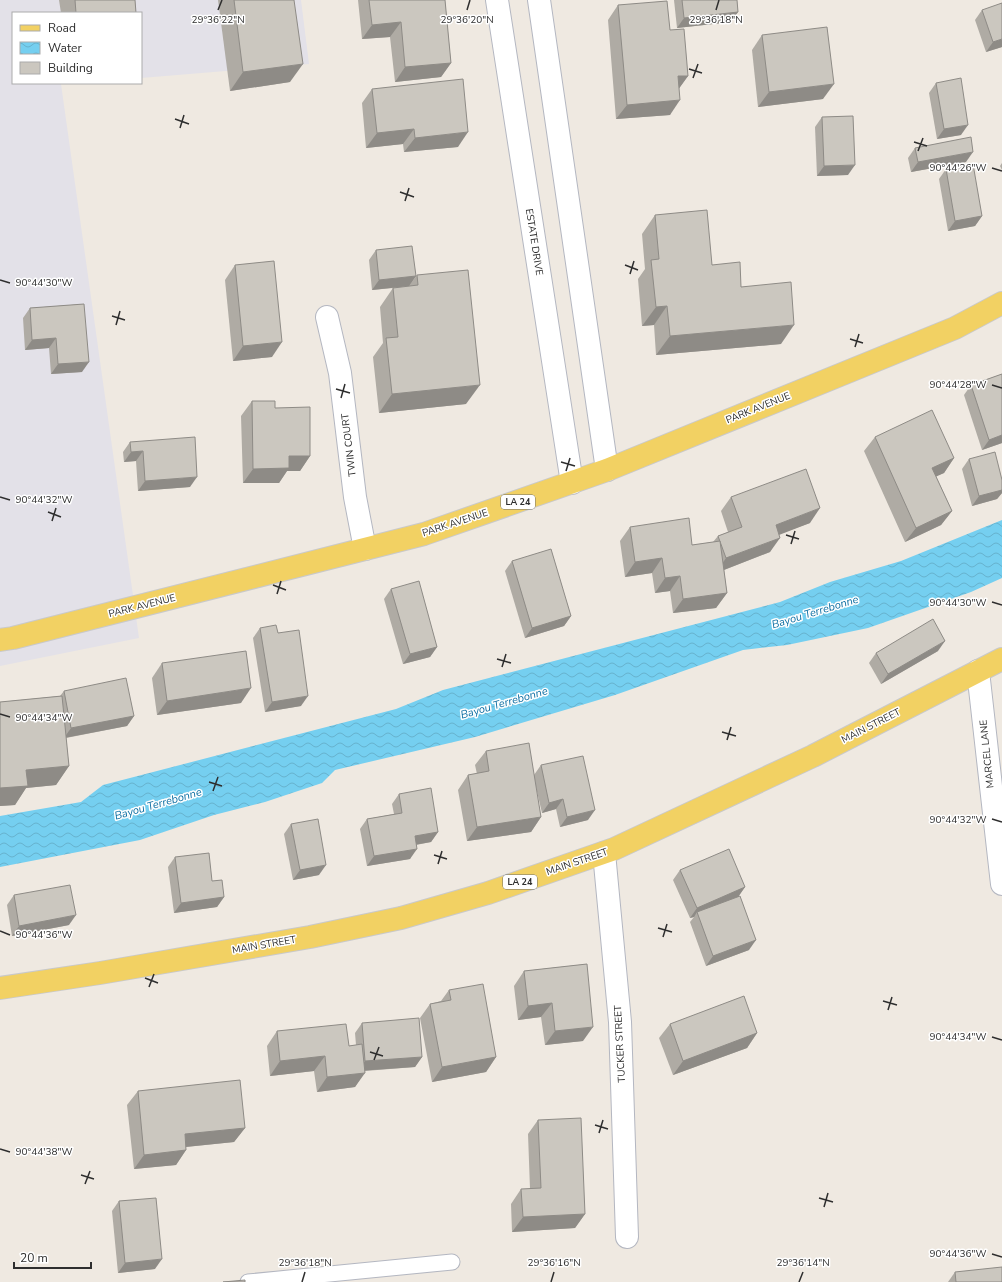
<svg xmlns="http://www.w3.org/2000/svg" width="1002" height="1282" font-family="'Nunito Sans',sans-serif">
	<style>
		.industrial { fill: #e3e1e8 }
		.water { fill: url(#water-waves) }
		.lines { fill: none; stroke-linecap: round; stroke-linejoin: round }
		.service-casing { stroke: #b4b7c1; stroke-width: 17 }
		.minor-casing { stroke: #b4b7c1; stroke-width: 24 }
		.primary-casing { stroke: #c9c9c9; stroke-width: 24 }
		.service { stroke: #fff; stroke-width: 15 }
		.minor { stroke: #fff; stroke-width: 22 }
		.primary { stroke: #f2d163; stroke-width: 22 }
		.wall { fill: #afaba4 }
		.shaded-wall { fill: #8e8b86 }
		.building { fill: #cbc7bf; stroke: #8e8b86 }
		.ticks { fill: none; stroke: #2e2e2e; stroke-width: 1.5 }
		.labels { text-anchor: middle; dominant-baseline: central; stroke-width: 3; stroke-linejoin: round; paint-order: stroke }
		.shield { fill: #fff; stroke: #6d6d6d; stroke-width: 1 }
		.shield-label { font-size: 9px; font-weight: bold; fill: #2e2e2e }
		.street-label { font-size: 10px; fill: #2e2e2e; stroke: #fff }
		.water-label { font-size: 11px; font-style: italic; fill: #0d6fa3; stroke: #fff }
		.ticks-label { font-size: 10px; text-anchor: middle; fill: #2e2e2e; stroke: #fff; stroke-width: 3; stroke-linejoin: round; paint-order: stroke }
	</style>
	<defs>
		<pattern id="water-waves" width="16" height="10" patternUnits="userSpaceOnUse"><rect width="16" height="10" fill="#75cff0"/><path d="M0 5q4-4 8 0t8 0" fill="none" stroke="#66b2ce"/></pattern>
	</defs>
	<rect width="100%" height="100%" fill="#efe9e1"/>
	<!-- industrial -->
	<polygon class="industrial" points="0,0 301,0 309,64 141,78 141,13 13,13 13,83 74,83 61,84 139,638 0,666"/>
	<!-- water -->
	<polygon class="water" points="1002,520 1002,578 971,592 868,628 787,645 743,650 615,695 475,737 335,770 322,783 265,802 214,815 140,840 0,867 0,816 81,802 103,785 396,709 443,690 780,602 830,582 901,561"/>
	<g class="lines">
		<!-- service casing -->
		<g class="service-casing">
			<polyline id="service" points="248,1282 452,1262"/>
		</g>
		<!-- minor casing -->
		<g class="minor-casing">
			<g id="minor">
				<polyline points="497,0 572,483"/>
				<polyline points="539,0 607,470"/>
				<polyline points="327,317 340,373 355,497 365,549"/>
				<polyline points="978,671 1002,884"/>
				<polyline points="604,853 620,1022 627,1237"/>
			</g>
		</g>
		<!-- primary casing -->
		<g class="primary-casing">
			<g id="primary">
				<polyline points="0,640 13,638 424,534 607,470 955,328 1002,303"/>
				<polyline points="0,988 100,973 310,937 401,918 488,893 614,849 813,756 1002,659"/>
			</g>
		</g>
		<!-- service -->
		<use href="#service" class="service"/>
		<!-- minor -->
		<use href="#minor" class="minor"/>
		<!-- primary -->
		<use href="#primary" class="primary"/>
	</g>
	<!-- wall -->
	<g class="wall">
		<polygon points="59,0 135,0 136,13 61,13"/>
		<polygon points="218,0 294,0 290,82 230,91"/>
		<polygon points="358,0 445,0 451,63 441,77 395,82 390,37 362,39"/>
		<polygon points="674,0 737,0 738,12 731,22 677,28"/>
		<polygon points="618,5 670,30 688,76 679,88 670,115 616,119 608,20"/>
		<polygon points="982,10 1002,47 986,52 975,20"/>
		<polygon points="762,35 823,99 758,107 752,50"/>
		<polygon points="936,83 961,135 937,139 929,93"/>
		<polygon points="372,89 458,147 404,152 403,144 366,148 362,103"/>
		<polygon points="822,117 848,175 817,176 815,127"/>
		<polygon points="915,148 966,162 911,172 908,158"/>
		<polygon points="1002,163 1002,170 1000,166"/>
		<polygon points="946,169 982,216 975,226 948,231 939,179"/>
		<polygon points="655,215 712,265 741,287 781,344 656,355 654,325 642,326 638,279 645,269 642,234"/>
		<polygon points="376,250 416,276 409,286 417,275 466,404 379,413 373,357 383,343 380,307 393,288 372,290 369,260"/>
		<polygon points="235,265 272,357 233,361 225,280"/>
		<polygon points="84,304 82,372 51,374 49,348 25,350 23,318 30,308"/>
		<polygon points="1002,374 1002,443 982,450 964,395 971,385"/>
		<polygon points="252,401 275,408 310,456 300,471 287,471 279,483 243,483 241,416"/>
		<polygon points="875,437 954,458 944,473 936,476 952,511 941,525 905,542 864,451"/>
		<polygon points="130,442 190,487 138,491 136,461 124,462 123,452"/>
		<polygon points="969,459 1002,480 1002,493 997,499 972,506 962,469"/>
		<polygon points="731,497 810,523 779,534 770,552 724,570 727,593 716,608 673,613 670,591 655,593 652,573 625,577 620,541 630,527 692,545 713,542 718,536 728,532 721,511"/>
		<polygon points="512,561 571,616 564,626 525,638 505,571"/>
		<polygon points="391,589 437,647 430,657 403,664 384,599"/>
		<polygon points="260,628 278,633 301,706 265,712 253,638"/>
		<polygon points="938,651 881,684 869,663 876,653"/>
		<polygon points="162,663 241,703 157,715 152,678"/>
		<polygon points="64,691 134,716 127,726 66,738 69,766 56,785 26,788 15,805 0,806 0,702 60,696"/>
		<polygon points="486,751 534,775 541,765 588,820 560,827 556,809 542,813 535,783 541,817 531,832 467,841 458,790 468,775 477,774 475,765"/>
		<polygon points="399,794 438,832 431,842 416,845 410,859 367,866 360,829 367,819 394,814 392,804"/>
		<polygon points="291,824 319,875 293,880 284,834"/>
		<polygon points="175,857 212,881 224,897 217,907 174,913 168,867"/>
		<polygon points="680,870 745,887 738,897 749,950 706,966 690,922 694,917 690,918 673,880"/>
		<polygon points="14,895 69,925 12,936 7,905"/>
		<polygon points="587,964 583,1041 545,1045 541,1017 518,1020 514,986 524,971"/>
		<polygon points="449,990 496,1057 486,1072 432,1082 420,1018 430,1004 441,1001"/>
		<polygon points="362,1023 422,1057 415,1067 365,1071 355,1087 317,1092 314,1071 270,1076 267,1046 277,1031 349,1046 356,1045 355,1033"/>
		<polygon points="670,1024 757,1033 747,1048 673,1075 659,1038"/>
		<polygon points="138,1091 245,1128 234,1142 186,1147 186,1150 176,1165 134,1169 127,1105"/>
		<polygon points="538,1120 585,1214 575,1228 512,1232 511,1204 521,1189 530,1189 528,1134"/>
		<polygon points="119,1201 155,1269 118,1273 112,1211"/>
		<polygon points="955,1272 1002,1282 948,1282"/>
	</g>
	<!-- shaded-wall -->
	<g class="shaded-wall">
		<polygon points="738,12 731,22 677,28 684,18"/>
		<polygon points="401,22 390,37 362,39 372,25"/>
		<polygon points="1002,39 1002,47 986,52 993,42"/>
		<polygon points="451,63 441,77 395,82 405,67"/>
		<polygon points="303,64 290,82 230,91 243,72"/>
		<polygon points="678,76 688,76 678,90"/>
		<polygon points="834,84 823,99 758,107 769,92"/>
		<polygon points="680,100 670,115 616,119 627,105"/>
		<polygon points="968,125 961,135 937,139 944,129"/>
		<polygon points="414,129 403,144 366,148 377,133"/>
		<polygon points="468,132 458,147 404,152 415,138"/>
		<polygon points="973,152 966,162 911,172 918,162"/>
		<polygon points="855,165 848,175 817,176 824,166"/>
		<polygon points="982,216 975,226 948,231 955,221"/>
		<polygon points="416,276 409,286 372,290 379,280"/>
		<polygon points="667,306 654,325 642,326 656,307"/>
		<polygon points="794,325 781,344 656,355 670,336"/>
		<polygon points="56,338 49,348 25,350 32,340"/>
		<polygon points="282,342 272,357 233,361 243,346"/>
		<polygon points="89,362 82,372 51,374 58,364"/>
		<polygon points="480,385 466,404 379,413 392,394"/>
		<polygon points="1002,435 1002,443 982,450 989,440"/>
		<polygon points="143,451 136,461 124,462 131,452"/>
		<polygon points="289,456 310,456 300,471 287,471 279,483 243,483 253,469"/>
		<polygon points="954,458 944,473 922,483 932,468"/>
		<polygon points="197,477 190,487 138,491 145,481"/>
		<polygon points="1002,490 1002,493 997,499 972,506 979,496"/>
		<polygon points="820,508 810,523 766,540 776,525"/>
		<polygon points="952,511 941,525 905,542 916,528"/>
		<polygon points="780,538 770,552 716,573 726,558"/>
		<polygon points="662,558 652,573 625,577 635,562"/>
		<polygon points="680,576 670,591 655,593 665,578"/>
		<polygon points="727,593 716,608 673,613 683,599"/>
		<polygon points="571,616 564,626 525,638 532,628"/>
		<polygon points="945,641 938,651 881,684 888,674"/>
		<polygon points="437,647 430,657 403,664 410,654"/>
		<polygon points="251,688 241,703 157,715 167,701"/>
		<polygon points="308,696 301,706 265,712 272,702"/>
		<polygon points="134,716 127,726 64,738 71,728"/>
		<polygon points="69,766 56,785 26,788 15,805 0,806 0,788 26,770"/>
		<polygon points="563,799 556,809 542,813 549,803"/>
		<polygon points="595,810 588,820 560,827 567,817"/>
		<polygon points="541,817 531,832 467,841 477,827"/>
		<polygon points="438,832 431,842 408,846 415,836"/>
		<polygon points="417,849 410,859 367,866 374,856"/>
		<polygon points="326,865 319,875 293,880 300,870"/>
		<polygon points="745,887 738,897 697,912 694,917 690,918 697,908"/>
		<polygon points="224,897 217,907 174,913 181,903"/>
		<polygon points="76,915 69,925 12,936 19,926"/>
		<polygon points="756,940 749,950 706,966 713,956"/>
		<polygon points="552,1003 541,1017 518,1020 528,1006"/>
		<polygon points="593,1027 583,1041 545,1045 555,1031"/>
		<polygon points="757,1033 747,1048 673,1075 683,1061"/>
		<polygon points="325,1056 314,1071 270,1076 280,1061"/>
		<polygon points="422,1057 415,1067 358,1071 365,1061"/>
		<polygon points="496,1057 486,1072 432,1082 442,1067"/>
		<polygon points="365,1073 355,1087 317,1092 327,1077"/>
		<polygon points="245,1128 234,1142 175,1148 185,1134"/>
		<polygon points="186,1150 176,1165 134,1169 144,1155"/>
		<polygon points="585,1214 575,1228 512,1232 523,1217"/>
		<polygon points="162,1259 155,1269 118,1273 125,1263"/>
	</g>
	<!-- building -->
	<g class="building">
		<polygon points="75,0 135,0 136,13 76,13"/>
		<polygon points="234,0 294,0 303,64 243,72"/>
		<polygon points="369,0 445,0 451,63 405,67 401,22 372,25"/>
		<polygon points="682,0 737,0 738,12 684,18"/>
		<polygon points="667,1 670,30 684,29 688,76 678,76 680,100 627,105 618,5"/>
		<polygon points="1002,3 1002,39 993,42 982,10"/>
		<polygon points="827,27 834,84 769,92 762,35"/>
		<polygon points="961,78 968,125 944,129 936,83"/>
		<polygon points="463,79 468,132 415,138 414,129 377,133 372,89"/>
		<polygon points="853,116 855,165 824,166 822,117"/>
		<polygon points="971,137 973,152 918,162 915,148"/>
		<polygon points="973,164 982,216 955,221 946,169"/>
		<polygon points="707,210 712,265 740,262 741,287 791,282 794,325 670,336 667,306 656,307 651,260 659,259 655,215"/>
		<polygon points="412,246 416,276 379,280 376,250"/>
		<polygon points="274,261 282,342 243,346 235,265"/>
		<polygon points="468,270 480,385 392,394 386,338 398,337 393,288 418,285 417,275"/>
		<polygon points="84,304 89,362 58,364 56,338 32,340 30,308"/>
		<polygon points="1002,374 1002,435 989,440 971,385"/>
		<polygon points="252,401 275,401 275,408 310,407 310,456 289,456 289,468 253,469"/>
		<polygon points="932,410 954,458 932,468 952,511 916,528 875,437"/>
		<polygon points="195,437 197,477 145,481 143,451 131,452 130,442"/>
		<polygon points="995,452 1002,480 1002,490 979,496 969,459"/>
		<polygon points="806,469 820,508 776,525 780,538 726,558 718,536 742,527 731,497"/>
		<polygon points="689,518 692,545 720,541 727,593 683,599 680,576 665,578 662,558 635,562 630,527"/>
		<polygon points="551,549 571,616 532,628 512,561"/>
		<polygon points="419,581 437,647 410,654 391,589"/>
		<polygon points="933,619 945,641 888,674 876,653"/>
		<polygon points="276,625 278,633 299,630 308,696 272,702 260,628"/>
		<polygon points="246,651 251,688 167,701 162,663"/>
		<polygon points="126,678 134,716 71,728 64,691"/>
		<polygon points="62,696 69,766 26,770 28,786 0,788 0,702"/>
		<polygon points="529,743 541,817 477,827 468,775 489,771 486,751"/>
		<polygon points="583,756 595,810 567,817 563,799 549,803 541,765"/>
		<polygon points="431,788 438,832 415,836 417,849 374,856 367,819 402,813 399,794"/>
		<polygon points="318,819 326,865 300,870 291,824"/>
		<polygon points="729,849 745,887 697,908 680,870"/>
		<polygon points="209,853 212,881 222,880 224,897 181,903 175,857"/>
		<polygon points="70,885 76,915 19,926 14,895"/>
		<polygon points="740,896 756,940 713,956 697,912"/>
		<polygon points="587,964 593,1027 555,1031 552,1003 528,1006 524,971"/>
		<polygon points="483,984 496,1057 442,1067 430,1004 451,1000 449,990"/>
		<polygon points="744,996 757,1033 683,1061 670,1024"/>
		<polygon points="419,1018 422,1057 365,1061 362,1023"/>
		<polygon points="346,1024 349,1046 362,1044 365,1073 327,1077 325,1056 280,1061 277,1031"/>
		<polygon points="240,1080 245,1128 185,1134 186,1150 144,1155 138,1091"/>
		<polygon points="581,1118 585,1214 523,1217 521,1189 541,1188 538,1120"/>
		<polygon points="156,1198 162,1259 125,1263 119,1201"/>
		<polygon points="1002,1267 1002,1282 956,1282 955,1272"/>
		<polygon points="245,1280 245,1282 223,1282"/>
	</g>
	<!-- ticks -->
	<path class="ticks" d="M218,10L222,0M467,10L470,0M716,10L719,0M689,69L702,73M693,78L698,64M175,119L189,124M180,128L184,115M914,142L927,146M918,151L923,138M992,168L1002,171M400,192L414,197M405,201L409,188M625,265L638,270M630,274L634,261M0,280L10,283M112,316L125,320M116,325L120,311M850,339L863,343M855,347L859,334M992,385L1002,388M336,389L350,393M341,398L345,384M561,462L575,466M566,471L570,458M0,497L10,500M48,512L61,517M52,521L56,508M786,535L799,539M791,544L795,531M273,585L286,590M277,594L281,581M992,602L1002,605M497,659L511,663M502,667L506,654M0,714L10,717M722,732L736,736M727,740L731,727M209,782L222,786M213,791L218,777M992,819L1002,822M434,855L447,859M438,864L442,851M658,928L672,932M0,931L10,935M663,937L667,924M145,978L158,983M149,987L154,974M883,1001L897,1005M888,1010L892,997M992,1037L1002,1040M370,1052L383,1056M374,1060L379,1047M595,1125L608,1129M599,1133L603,1120M0,1149L10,1152M81,1175L94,1179M85,1184L90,1171M819,1198L833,1202M824,1207L828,1193M992,1254L1002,1257M302,1282L305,1272M551,1282L554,1272M799,1282L803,1272"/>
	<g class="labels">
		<!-- shield labels -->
		<g class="shield">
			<rect x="501" y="495" width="34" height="14" rx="3"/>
			<rect x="503" y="875" width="34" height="14" rx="3"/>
		</g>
		<g class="shield-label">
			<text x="518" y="502">LA 24</text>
			<text x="520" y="882">LA 24</text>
		</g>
		<!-- street labels -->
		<g class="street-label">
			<text transform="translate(534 242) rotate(81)">ESTATE DRIVE</text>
			<text transform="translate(758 408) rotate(-22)">PARK AVENUE</text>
			<text transform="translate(349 445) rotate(-97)">TWIN COURT</text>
			<text transform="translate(455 523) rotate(-18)">PARK AVENUE</text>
			<text transform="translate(142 606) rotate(-14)">PARK AVENUE</text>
			<text transform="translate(871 726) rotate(-27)">MAIN STREET</text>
			<text transform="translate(987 754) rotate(-96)">MARCEL LANE</text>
			<text transform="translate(577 862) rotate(-19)">MAIN STREET</text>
			<text transform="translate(264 945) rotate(-10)">MAIN STREET</text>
			<text transform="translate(620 1044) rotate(-93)">TUCKER STREET</text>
		</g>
		<!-- water labels -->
		<g class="water-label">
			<text transform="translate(815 612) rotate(-17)">Bayou Terrebonne</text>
			<text transform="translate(504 703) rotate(-16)">Bayou Terrebonne</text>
			<text transform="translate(158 804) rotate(-16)">Bayou Terrebonne</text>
		</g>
	</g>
	<g class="ticks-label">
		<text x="218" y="23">29°36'22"N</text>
		<text x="467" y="23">29°36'20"N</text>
		<text x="716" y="23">29°36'18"N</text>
		<text x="958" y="171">90°44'26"W</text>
		<text x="44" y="286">90°44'30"W</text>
		<text x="958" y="388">90°44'28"W</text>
		<text x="44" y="503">90°44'32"W</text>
		<text x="958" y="606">90°44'30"W</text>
		<text x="44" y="721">90°44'34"W</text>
		<text x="958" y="823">90°44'32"W</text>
		<text x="44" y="938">90°44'36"W</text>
		<text x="958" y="1040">90°44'34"W</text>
		<text x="44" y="1155">90°44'38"W</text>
		<text x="958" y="1257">90°44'36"W</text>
		<text x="305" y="1266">29°36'18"N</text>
		<text x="554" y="1266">29°36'16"N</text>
		<text x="803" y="1266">29°36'14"N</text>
	</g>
	<!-- legend -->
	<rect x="12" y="12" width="130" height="72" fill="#ffffff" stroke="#ababab"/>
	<rect x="20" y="25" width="20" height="6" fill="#f2d163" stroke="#ababab"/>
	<text x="48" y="32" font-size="12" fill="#2e2e2e">Road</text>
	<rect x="20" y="42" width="20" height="12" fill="url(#water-waves)" stroke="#ababab"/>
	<text x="48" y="52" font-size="12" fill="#2e2e2e">Water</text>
	<rect x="20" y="62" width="20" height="12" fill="#cbc7bf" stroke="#ababab"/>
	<text x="48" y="72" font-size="12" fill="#2e2e2e">Building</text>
	<!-- scale -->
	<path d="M14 1262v6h77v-6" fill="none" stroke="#2e2e2e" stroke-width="2"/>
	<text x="20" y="1262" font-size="12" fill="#2e2e2e" stroke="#ffffff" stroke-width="3" paint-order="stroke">20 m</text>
</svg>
